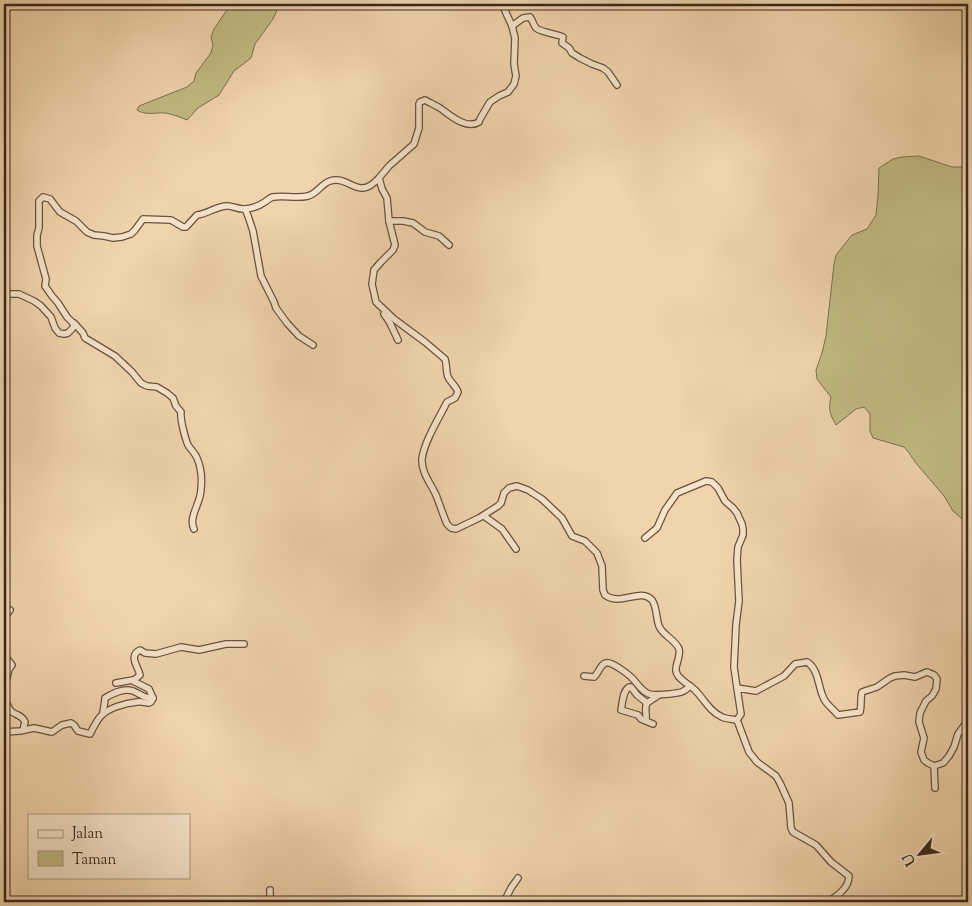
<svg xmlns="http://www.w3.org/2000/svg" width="972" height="906" font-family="'Sorts Mill Goudy',serif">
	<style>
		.green { fill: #c1bb84; stroke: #7e7050 }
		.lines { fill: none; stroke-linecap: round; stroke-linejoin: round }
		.minor-casing { stroke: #685241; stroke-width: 8 }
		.minor { stroke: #f6e3c9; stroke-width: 5.5 }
	</style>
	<rect width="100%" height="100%" fill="#f1d4ac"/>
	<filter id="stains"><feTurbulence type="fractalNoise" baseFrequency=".004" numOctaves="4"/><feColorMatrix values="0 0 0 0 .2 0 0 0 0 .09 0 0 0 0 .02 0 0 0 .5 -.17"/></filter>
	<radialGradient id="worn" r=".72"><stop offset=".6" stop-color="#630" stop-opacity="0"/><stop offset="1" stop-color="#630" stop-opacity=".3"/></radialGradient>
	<!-- green -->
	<g class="green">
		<path d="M231,4H280L273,19L255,44L251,58L234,71L219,95L198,108L187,120C180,117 174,115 166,113C157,112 145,116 137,110L139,106L187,87L194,81L196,73L211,53L213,45L211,37L214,29Z"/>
		<path d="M919,156L952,167H968V524L953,511L944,496L915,462L910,454L904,447L873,438L870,431V414L864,407L856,409L836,425C830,414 828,410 831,397L817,379L816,370L822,353L826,336L834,264L836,255L852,235L867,229L876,215L878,196L879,168L893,159L902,157Z"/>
	</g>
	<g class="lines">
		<!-- minor casing -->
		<g class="minor-casing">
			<g id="minor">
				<path d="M502,4L512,26L515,38L514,64L516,76L514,84L508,92L499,96L490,102L480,119L479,122C466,130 450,115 440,108C435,105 430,103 425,100L420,102L419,104V128L414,144L389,166L379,178L382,189L387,198L389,221L395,245L393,250L381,262L374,270L372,284L376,302L394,319L425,342L445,359C447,365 446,372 448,377C451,383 456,386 458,392L455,398L447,402C439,418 424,442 422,459C421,472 431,484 436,495C440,505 443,515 447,524L451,528L456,529L479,518L498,506L501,503L504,493L509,488L517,486L528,490L542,499L562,518L572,536L585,541L597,553L602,566L603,590L605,595C621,607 640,587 652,600C657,607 656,618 659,626C663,636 675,639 679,649C681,657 675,664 676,671C677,677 682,680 686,683C689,685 692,687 695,690C704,699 709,711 722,717C726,719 732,719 737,720"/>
				<path d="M512,26L523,18L530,17C533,21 533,24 536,28C540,32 557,34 563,37L562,43L569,48L572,53L580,58L592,64L603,68L608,72L617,85"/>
				<polyline points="245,209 248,216 253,231 261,276 274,302 276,308 287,323 299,336 313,345"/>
				<polyline points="389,221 403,221 413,223 425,232 439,236 449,245"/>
				<path d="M4,294H19L34,301L41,306L51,317L55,328L59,333L64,334L68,333L72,329L74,326L73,323L67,317L58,303L52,296L45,286L46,279L37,246V235L39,228V201L43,197L50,199L60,212L76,221L87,232L94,235L104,236L113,238L122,237L131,234L135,230L143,219L171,220L183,227H186L197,215C207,214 215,207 226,206C232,205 238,210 245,209C250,209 259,206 263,203C267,201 269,198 273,197C284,195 296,199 308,196C317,194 321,184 330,181C351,175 357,202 379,178"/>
				<polyline points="384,314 390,323 398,340"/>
				<path d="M73,323H74L83,333L85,338L115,356L132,372L141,383L147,386L157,387L167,393L173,398L176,406L181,412C180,419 185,438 188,445C191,450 195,453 197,458C201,467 202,480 201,489C201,503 188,517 194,529"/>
				<polyline points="484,516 502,529 516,549"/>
				<polyline points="645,538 657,528 665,510 677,493 706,481 712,482 718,488 725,501 733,508 737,513 742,524 743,529 743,535 738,547 737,560 739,601 736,625 734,667 737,688"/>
				<polyline points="4,618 10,610"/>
				<polyline points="4,655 12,665 9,669 6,681 4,682"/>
				<path d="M584,676L594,677C599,673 600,664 606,663C611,661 628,674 632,678C638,684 642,692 649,694C656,696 662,694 669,694C678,693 684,693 690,686"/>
				<polyline points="116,683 133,680"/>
				<path d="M4,697C6,702 8,708 12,712C18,716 22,715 25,722L23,730"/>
				<path d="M103,714C103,708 105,704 105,698C113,693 125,688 133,691C141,694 144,699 153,698"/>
				<path d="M646,720C647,714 644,709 647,703"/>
				<path d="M737,720L741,714L737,688L756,691L784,676L795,664L807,662C819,669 818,688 824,699C827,705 834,710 838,715L860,712C862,704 860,698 862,692L877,687L890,678L895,676L904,675L915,677L927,672L934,675L937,679L936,689L932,696L926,701L920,713L919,722L924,738L921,752L924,760L928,763L934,766L943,763L949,756L954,747L958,734L968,720"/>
				<path d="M737,720L749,752L757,762L776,776L780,783L789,803L791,828L793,832L816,845L831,862L849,876C849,888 837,896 828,902"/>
				<path d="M653,724L641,719L638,715L621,710C623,702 622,692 629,687H631L637,695L647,703L659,695"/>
				<path d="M4,732L20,731L34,728L52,732L62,725L71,723L74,725L78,731L90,734C93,728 96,722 100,717C107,708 126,703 137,702C141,701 145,703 149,703L151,702L153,698L149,689L133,681L140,675C138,666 128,656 140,650L145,653L156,654L181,647L199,650L226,644H244"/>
				<polyline points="934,766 935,788"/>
				<polyline points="270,902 270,890"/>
				<polyline points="504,902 511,888 518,878"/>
			</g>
		</g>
		<!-- minor -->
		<use href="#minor" class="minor"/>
	</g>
	<!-- margin -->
	<rect width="972" height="906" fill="none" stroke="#f1d4ac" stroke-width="20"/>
	<rect x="5" y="5" width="962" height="896" fill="none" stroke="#3a261d" stroke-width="2.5"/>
	<rect x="10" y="10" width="952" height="886" fill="none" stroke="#3a261d"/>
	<!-- legend -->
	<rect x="28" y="814" width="162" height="65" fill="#f6e3c9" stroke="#ab9784"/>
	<rect x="38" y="830" width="25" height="8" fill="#f6e3c9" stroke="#ab9784"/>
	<text x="72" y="838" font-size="15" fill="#3a261d">Jalan</text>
	<rect x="38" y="851" width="25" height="15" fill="#c1bb84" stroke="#ab9784"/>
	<text x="72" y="864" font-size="15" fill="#3a261d">Taman</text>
	<!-- north arrow -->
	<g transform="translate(920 854) rotate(241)" stroke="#f6e3c9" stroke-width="4" paint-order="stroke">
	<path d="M0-4L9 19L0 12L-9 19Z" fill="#3a261d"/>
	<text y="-8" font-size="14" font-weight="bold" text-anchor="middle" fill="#3a261d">U</text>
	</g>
	<rect width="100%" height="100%" filter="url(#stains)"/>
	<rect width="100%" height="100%" fill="url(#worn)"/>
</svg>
